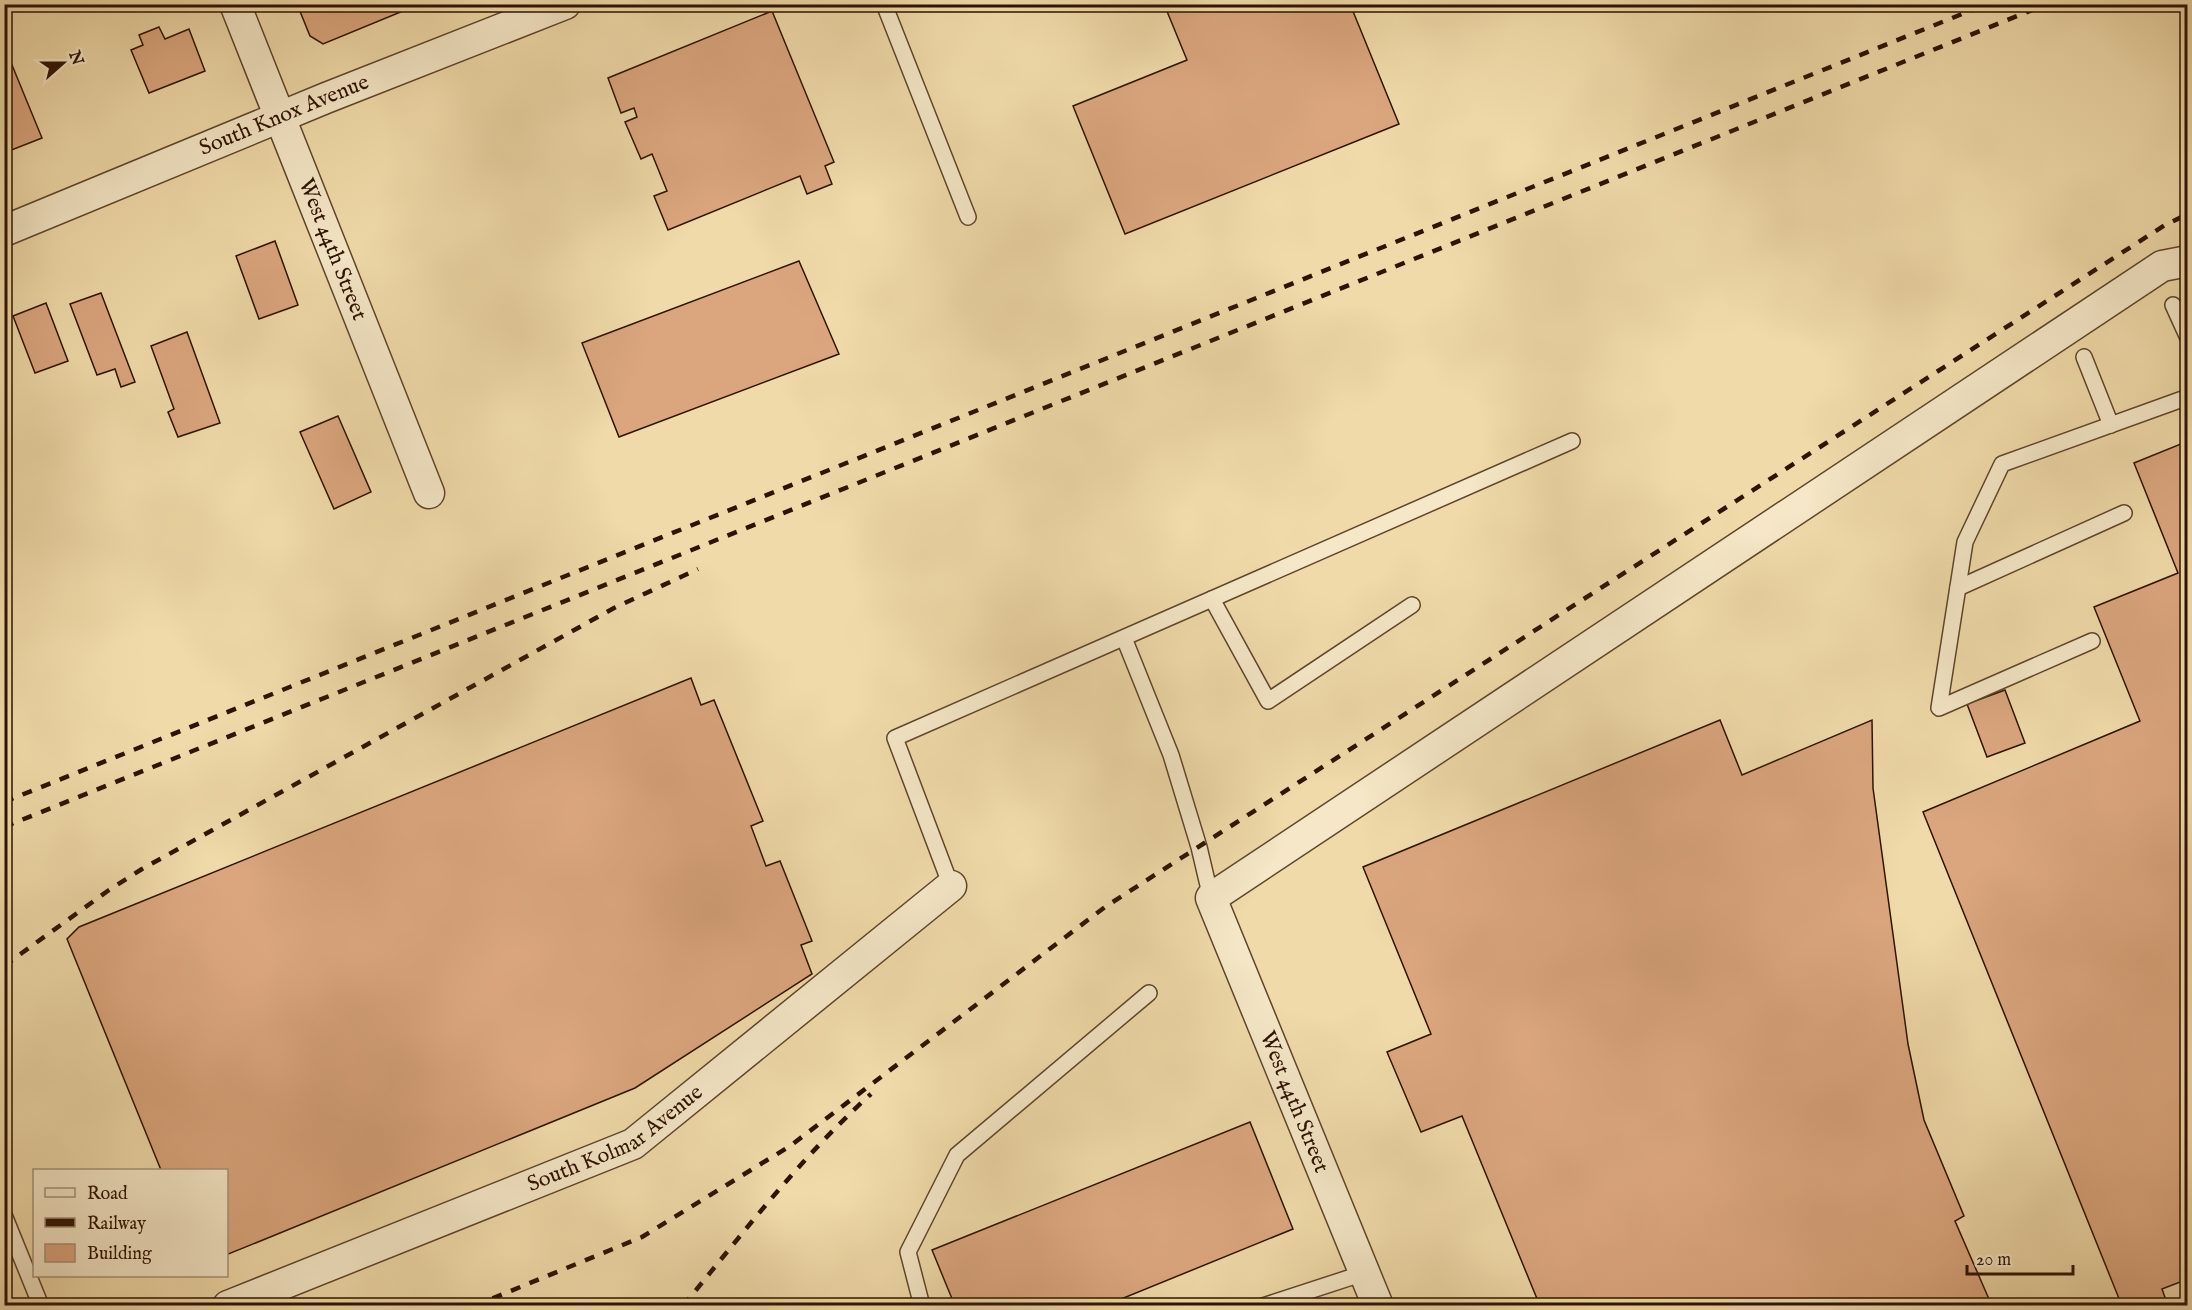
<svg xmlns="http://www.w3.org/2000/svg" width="2192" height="1310" font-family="'IM FELL English',serif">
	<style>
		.building { fill: #dba67e; stroke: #2d1301; stroke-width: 1.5 }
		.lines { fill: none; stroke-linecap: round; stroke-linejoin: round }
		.lane-casing { stroke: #5e452b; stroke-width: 18 }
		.street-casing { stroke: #5e452b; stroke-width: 33 }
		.lane { stroke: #f5e7c7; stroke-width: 15 }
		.street { stroke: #f5e7c7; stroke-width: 30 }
		.rail { stroke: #2d1301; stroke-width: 4.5; stroke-dasharray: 10 10; stroke-linecap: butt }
		.labels { text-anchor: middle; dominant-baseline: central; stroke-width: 5; stroke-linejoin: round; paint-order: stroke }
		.street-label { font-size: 22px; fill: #2d1301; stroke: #f5e7c7 }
	</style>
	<rect width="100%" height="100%" fill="#f0daa9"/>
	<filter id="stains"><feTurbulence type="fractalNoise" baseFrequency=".00333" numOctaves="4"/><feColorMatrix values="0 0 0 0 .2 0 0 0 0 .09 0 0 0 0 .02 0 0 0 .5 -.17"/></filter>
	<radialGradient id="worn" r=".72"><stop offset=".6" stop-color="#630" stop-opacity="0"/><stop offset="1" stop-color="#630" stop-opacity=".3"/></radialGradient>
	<!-- building -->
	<g class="building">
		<polygon points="4,4 25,4 4,12"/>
		<polygon points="297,4 420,4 323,44 310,36"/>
		<polygon points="1164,4 1350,4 1399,124 1125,234 1073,106 1187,60"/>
		<polygon points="772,11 834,162 825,166 832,184 807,194 800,176 668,230 654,196 667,191 652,154 641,159 625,122 637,117 634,108 621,113 608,78"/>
		<polygon points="159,27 165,39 189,29 205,71 149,93 131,50 143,45 139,35"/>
		<polygon points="12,65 42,138 4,153 4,68"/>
		<polygon points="275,241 298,305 259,319 236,256"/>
		<polygon points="799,261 839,354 619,437 582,343"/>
		<polygon points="101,293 135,382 121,387 115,369 97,375 70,304"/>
		<polygon points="46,303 68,361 35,373 13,316"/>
		<polygon points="187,332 220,423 178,437 168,412 174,409 151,346"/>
		<polygon points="338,416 371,492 334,509 300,432"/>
		<polygon points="2188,441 2188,1279 2162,1289 2168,1306 2122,1306 1923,812 2140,721 2094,607 2178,573 2134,463"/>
		<polygon points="691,678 701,705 714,700 763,821 751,826 766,866 780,861 812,941 801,945 812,974 635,1088 226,1255 226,1170 161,1170 67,939 79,927"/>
		<polygon points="2005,690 2025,743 1987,757 1967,704"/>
		<polygon points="1720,720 1742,775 1872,720 1873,788 1908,1044 1924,1120 1964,1216 1955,1221 1992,1306 1540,1306 1462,1116 1421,1132 1387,1052 1431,1034 1363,867"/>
		<polygon points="1250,1122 1293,1229 1104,1306 955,1306 932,1250"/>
	</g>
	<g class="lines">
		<!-- lane casing -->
		<g class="lane-casing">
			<g id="lane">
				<polyline points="884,4 968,217"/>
				<polyline points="2173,305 2188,338"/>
				<polyline points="2084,357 2111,425"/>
				<polyline points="1958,588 2124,513"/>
				<polyline points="1212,599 1268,701 1412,605"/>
				<polyline points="1124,638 1171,755 1199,847 1211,898"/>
				<polyline points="2092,641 1939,708 1965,542 2002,464 2188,397"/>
				<polyline points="951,886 895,738 1572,441"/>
				<polyline points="4,1215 41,1306"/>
				<polyline points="922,1306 908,1252 957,1155 1149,993"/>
				<polyline points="1263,1306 1364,1273"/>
			</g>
		</g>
		<!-- street casing -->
		<g class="street-casing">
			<g id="street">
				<path id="s1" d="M235,4L429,493"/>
				<path id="s2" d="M4,231L326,98L565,4"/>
				<path id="s3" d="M228,1306L633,1144L951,886"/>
				<polyline points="1378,1306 1211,898 2162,266 2188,261"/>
			</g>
		</g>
		<!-- lane -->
		<use href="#lane" class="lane"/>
		<!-- street -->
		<use href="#street" class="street"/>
		<!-- rail -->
		<g class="rail">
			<polyline points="4,802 1987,4"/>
			<polyline points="4,827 2047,4"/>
			<polyline points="4,966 109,890 142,869 614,608 698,569"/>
			<polyline points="474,1306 642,1237 790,1146 1105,907 2165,225 2188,214"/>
			<path d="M683,1306C743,1233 801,1157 871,1094"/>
		</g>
	</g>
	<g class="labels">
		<!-- street labels -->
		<g class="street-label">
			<text stroke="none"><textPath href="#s2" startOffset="303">South Knox Avenue</textPath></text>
			<text stroke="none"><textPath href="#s1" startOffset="264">West 44th Street</textPath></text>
			<text transform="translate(1294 1102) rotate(68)">West 44th Street</text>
			<text stroke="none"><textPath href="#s3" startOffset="423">South Kolmar Avenue</textPath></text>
		</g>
	</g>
	<!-- margin -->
	<rect width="2192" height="1310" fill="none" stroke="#f0daa9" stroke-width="24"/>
	<rect x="6" y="6" width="2180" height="1298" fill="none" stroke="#2d1301" stroke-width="3"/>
	<rect x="12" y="12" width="2168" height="1286" fill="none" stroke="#2d1301" stroke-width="1.5"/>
	<!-- legend -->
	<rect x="33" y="1169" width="195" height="108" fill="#f5e7c7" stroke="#a59278" stroke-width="1.5"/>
	<rect x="45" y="1188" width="30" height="9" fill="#f5e7c7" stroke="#a59278" stroke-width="1.5"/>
	<text x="87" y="1199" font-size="18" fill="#2d1301">Road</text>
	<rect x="45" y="1218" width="30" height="9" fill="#2d1301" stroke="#a59278" stroke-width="1.5"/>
	<text x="87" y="1229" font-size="18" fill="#2d1301">Railway</text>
	<rect x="45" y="1244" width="30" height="18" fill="#dba67e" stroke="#a59278" stroke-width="1.5"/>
	<text x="87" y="1259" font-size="18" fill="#2d1301">Building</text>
	<!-- north arrow -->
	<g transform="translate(63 63) rotate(69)" stroke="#f5e7c7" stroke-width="4.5" paint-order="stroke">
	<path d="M0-4.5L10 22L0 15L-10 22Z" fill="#2d1301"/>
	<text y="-9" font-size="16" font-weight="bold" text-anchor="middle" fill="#2d1301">N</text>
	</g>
	<!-- scale -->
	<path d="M1967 1265v9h106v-9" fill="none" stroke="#2d1301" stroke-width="3"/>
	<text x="1976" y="1265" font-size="18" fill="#2d1301" stroke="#f5e7c7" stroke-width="4.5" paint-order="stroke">20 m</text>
	<rect width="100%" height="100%" filter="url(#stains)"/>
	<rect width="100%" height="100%" fill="url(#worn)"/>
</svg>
